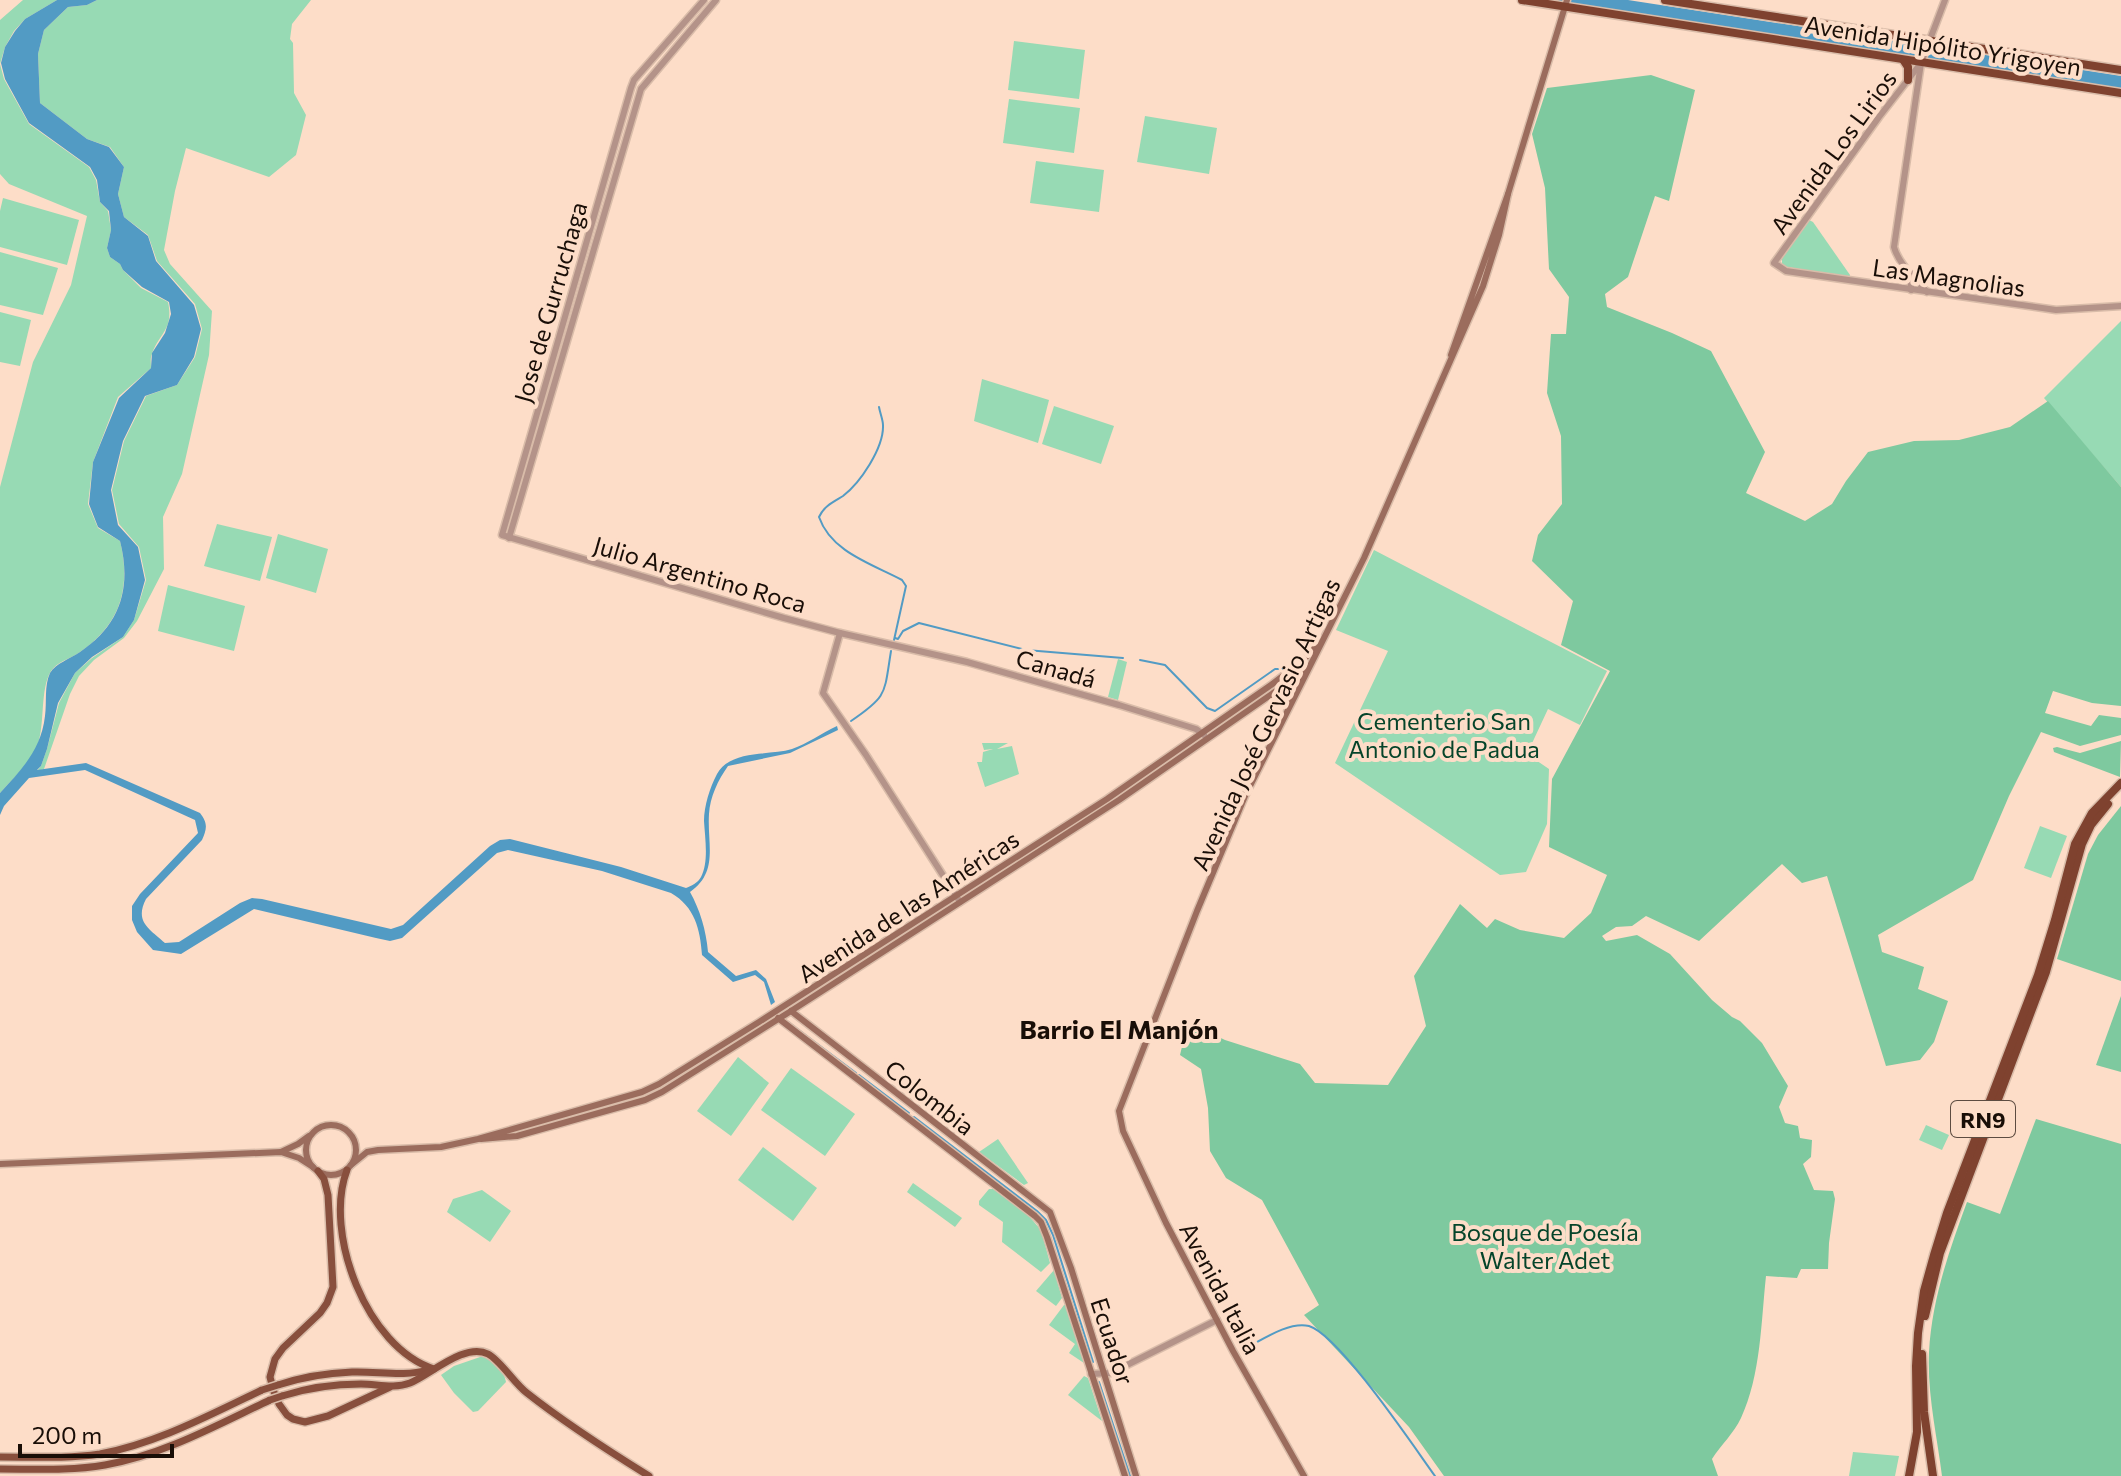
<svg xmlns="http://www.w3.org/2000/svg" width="2121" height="1476" font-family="Commissioner,sans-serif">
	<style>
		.green { fill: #97dab4 }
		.forest { fill: #7ec99f }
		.water { fill: #529bc4 }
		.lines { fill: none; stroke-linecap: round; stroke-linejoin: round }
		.stream { stroke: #529bc4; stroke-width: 2 }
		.tertiary-casing { stroke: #d9bca9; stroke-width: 9 }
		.secondary-casing { stroke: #d9bca9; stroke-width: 9 }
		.primary-casing { stroke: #d9bca9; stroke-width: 10 }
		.trunk-casing { stroke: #d9bca9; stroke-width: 11 }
		.tertiary { stroke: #b49389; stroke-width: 6 }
		.secondary { stroke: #9b6c5d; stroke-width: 6 }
		.primary { stroke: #884f3d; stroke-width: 7 }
		.trunk { stroke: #7f422f; stroke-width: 8 }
		.primary-bridge-casing { stroke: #d9bca9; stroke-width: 10; stroke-linecap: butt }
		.primary-bridge { stroke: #884f3d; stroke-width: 7 }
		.labels { text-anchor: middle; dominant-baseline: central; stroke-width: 8; stroke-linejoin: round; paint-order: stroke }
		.shield { fill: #fdddc8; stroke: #5d4c41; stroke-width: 2 }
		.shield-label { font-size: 22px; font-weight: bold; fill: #190e07 }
		.street-label { font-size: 24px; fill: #190e07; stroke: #fdddc8 }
		.park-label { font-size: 24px; fill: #05442a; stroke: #fdddc8 }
		.neighbourhood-label { font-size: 26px; font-weight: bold; fill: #190e07; stroke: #fdddc8 }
	</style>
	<rect width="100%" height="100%" fill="#fdddc8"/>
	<!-- green -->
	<g class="green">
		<path d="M23,0H57L25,19L14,31L5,47L0,64L4,79L29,124L89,167L96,180L100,202L108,211L111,230L107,248L110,257L120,264L123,270L141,288L168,302C174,330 159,333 152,354C150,358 151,363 151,368L118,397L93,462L88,504L98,528L120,541C132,589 119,627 77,654C69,659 57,662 51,671C40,689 45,722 38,744C32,762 13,778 0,793V487L33,362L71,285L87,216L9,184L0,174V20Z"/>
		<polygon points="97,0 311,0 292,24 290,39 293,43 294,93 306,115 296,155 269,177 186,148 175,191 164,250 170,264 212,311 209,355 182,474 163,517 164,569 137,621 124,638 94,660 79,676 70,694 44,769 37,771 41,766 47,749 59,703 75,673 92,658 123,637 134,620 146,580 139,547 119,524 112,490 124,441 146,396 177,385 195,357 202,329 195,304 157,261 148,235 124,217 118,194 124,167 110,147 87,139 40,103 38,54 44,30 68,7 87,5"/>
		<polygon points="1014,41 1085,50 1079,99 1008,90"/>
		<polygon points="1009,99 1080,108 1074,153 1003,143"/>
		<polygon points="1145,116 1217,128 1209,174 1137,162"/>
		<polygon points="1036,161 1104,170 1099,212 1030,203"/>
		<polygon points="3,198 79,220 67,265 0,247 0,211"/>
		<polygon points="1809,220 1813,222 1850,275 1849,278 1782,266 1782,258"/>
		<polygon points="0,252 58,268 43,315 0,305"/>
		<polygon points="0,312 31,320 20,366 0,362"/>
		<polygon points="2121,321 2121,487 2044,398"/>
		<polygon points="982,379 1049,400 1038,443 974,421"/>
		<polygon points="1054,406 1114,426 1101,464 1042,444"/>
		<polygon points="217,524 272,537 260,581 204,566"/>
		<polygon points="278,534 328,549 316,593 266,578"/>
		<polygon points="1374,550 1607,671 1580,725 1548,709 1527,754 1549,769 1547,824 1526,872 1500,875 1335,763 1388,651 1336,630"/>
		<polygon points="168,585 245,606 234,651 158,631"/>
		<polygon points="1118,659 1127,662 1118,700 1108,697"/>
		<polygon points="982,743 1008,743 997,749 1012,746 1019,774 985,787 977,762 982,762 983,752 993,749 984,750"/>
		<polygon points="2040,826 2067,836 2051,878 2024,868"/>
		<polygon points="738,1057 769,1083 731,1136 697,1111"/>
		<polygon points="791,1068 855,1114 825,1156 761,1110"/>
		<polygon points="1926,1125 1949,1135 1942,1150 1919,1140"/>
		<polygon points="998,1139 1028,1183 1024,1185 979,1152"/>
		<polygon points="763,1147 817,1188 793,1221 738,1180"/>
		<polygon points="913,1183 962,1218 955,1227 907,1192"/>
		<polygon points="989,1189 993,1189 1028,1215 1041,1230 1050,1263 1041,1272 1002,1242 1003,1222 979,1205 979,1201"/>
		<polygon points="482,1190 511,1211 490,1242 447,1212 453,1199"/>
		<polygon points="1054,1270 1062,1298 1056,1306 1036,1291"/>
		<polygon points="1064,1305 1065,1305 1084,1363 1069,1353 1075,1344 1049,1325"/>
		<path d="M483,1356C494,1359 504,1371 506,1382L478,1411L473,1412L454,1393L441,1375L454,1366Z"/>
		<polygon points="1084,1376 1088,1378 1102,1421 1068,1395"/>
		<polygon points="1853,1452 1899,1456 1895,1476 1849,1476"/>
	</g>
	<!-- forest -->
	<g class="forest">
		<path d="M1651,75L1695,90L1669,201L1655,196L1628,277L1605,294L1607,307L1672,333L1711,351L1765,452L1746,493L1805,521L1832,504L1846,481L1868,452L1914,441L1959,440L2010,427L2048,401L2121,487V706L2092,703L2053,691L2045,713L2091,726L2099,715L2121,718V735L2080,746L2041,732L2009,796L1973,880L1878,935L1882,952L1924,967L1918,989L1948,1001L1934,1042L1920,1060L1886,1066L1827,876L1802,883L1782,864L1699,941L1646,916L1632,926L1616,927L1602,936L1606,941L1637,935L1670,954L1712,1000L1732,1017L1740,1021L1762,1043L1788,1086L1779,1107L1785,1123L1798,1126L1800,1138L1812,1140L1811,1157L1803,1164L1814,1190L1833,1191L1835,1199L1829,1243L1828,1269H1801L1797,1278L1766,1276C1761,1322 1761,1375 1741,1418C1734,1433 1721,1445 1712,1459L1718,1476H1444L1409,1427L1304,1315L1319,1305L1262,1200L1226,1178L1210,1151L1208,1108L1201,1069L1180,1055L1188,1022L1225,1040L1300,1064L1315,1083L1388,1085L1426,1026L1414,976L1460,904L1487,928L1495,919L1520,930L1564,938L1591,913L1607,875L1549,847L1552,779L1610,671L1561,645L1573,601L1532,561L1538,535L1562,504L1561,436L1547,393L1551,334H1566L1569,297L1549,269L1545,188L1532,134L1547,88Z"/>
		<polygon points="2121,741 2120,777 2054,752 2053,748 2057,747 2080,753"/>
		<polygon points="2121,806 2121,981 2057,959 2088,854 2098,835"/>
		<polygon points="2121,996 2121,1072 2096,1065"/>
		<path d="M2036,1119L2121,1144V1476H1942C1937,1436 1927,1393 1929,1352C1932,1299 1949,1251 1967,1202L2000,1214Z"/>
	</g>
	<!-- water -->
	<g class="water">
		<path d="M57,0H97L87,5L68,7L44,30L38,54L40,103L87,139L109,147L124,167L118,194L124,217L148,236L156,261L194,305L201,329L194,357L177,385L145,396L123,441L111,490L118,525L138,547L145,580L134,620L123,637L92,657L75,673L58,703L47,749L41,766L37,770L86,763L200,813C208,823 207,829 202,840L146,899C134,922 150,929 165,943L179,942L240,903L252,898L262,899L391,929L403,925L490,846L500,840L510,839L621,867L686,888C691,886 698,883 701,877C709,862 705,838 704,821C704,806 710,787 717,774C731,749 769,756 792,749C807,744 822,733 837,726L838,730L790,753L728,766C718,780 710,797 709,814C707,844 719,872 690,892C700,910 706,930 708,952L736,976L756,970L766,979L775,1002L771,1005L764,982L755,975L733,982L702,955C700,929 695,907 671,893L602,871L508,850L497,853L402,938L390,941L376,938L254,909L181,954L153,950L137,932L132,920V906L140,894L198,833L195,820L85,770L29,778L4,806L0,815V793C22,769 41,750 45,716C47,702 44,686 50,673C56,663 70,659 80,652C120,625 132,588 120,541L98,527L89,504L93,462L119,398L151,368L152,353L165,333L171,314L169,302L142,287L123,270L120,264L110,257L107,248L111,230L109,211L100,202L97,180L90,167L29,123L5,79L1,63L5,47L15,31L25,19Z"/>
		<polygon points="1552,0 1628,0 2121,76 2121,89"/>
	</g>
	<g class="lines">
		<!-- stream -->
		<g class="stream">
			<path d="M879,407C880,413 883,420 883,425C884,448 860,483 843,496C833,502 824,506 819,517C831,552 872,564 902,580L906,586L894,640"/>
			<polyline points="895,638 898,639 903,631 919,623 1026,650 1123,658"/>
			<polyline points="1140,660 1165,665 1207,708 1215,711 1275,669 1282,669"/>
			<path d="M851,721C888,696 884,694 891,651"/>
			<polyline points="788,1022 856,1073"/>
			<polyline points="859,1075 909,1113"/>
			<polyline points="914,1117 1037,1211 1046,1220 1053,1235 1093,1362"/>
			<path d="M1246,1348C1263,1339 1290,1321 1309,1326C1339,1335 1414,1447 1435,1476"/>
			<polyline points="1099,1382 1130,1476"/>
		</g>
		<!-- tertiary casing -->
		<g class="tertiary-casing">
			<g id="tertiary">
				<polyline points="704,0 634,80 631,88 502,535 784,618 840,633 967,662 1119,705 1196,729 1204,735"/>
				<polyline points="1921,63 1879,117 1774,263 1786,271 2056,310 2121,306"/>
				<polyline points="1911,274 1927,292"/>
				<path d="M1911,290C1912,267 1899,266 1894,247L1921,63L1945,0"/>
				<polyline points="509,538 641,89 716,0"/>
				<polyline points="840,633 823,693 866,755 960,902"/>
				<polyline points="1091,1374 1111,1373 1217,1320"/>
			</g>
		</g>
		<!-- secondary casing -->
		<g class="secondary-casing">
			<g id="secondary">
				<polyline points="1508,194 1567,0"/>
				<polyline points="791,1011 1050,1212 1071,1268 1136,1476"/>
				<polyline points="778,1018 1035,1216 1041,1222 1047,1237 1125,1476"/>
				<circle cx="331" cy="1150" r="25"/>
				<polyline points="481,1139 517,1136 645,1100 662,1092 791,1011 1119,800 1305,671"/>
				<polyline points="281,1152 298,1144 309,1136"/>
				<polyline points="0,1164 281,1152 299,1158 313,1167"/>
				<polyline points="351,1165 367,1152 378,1150 441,1147 478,1139 642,1092 659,1084 759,1022 1107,799 1271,685 1301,662 1316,647"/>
				<polyline points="1304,1476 1233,1351 1166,1223 1123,1131 1119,1111 1197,911 1245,796 1364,558 1483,286 1499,235 1508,194 1451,355"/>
			</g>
		</g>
		<!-- primary casing -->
		<g class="primary-casing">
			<g id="primary">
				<path d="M347,1170C323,1233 367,1348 434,1369"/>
				<polyline points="318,1171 324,1179 328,1195 333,1287 327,1303 320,1313 283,1348 275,1359 270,1377 274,1392 279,1404 287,1415 293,1419 305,1422 328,1416 390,1387"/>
				<path d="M278,1385C302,1377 327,1373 352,1372C378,1371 403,1377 428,1370"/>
				<path d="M282,1396C307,1388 334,1384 361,1384C377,1384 394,1389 410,1383C430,1375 465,1342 488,1354C500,1360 514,1383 527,1393C565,1423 607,1450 649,1476"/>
				<path d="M0,1457C33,1457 67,1459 100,1454C158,1443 209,1415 262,1390"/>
				<path d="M0,1469C35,1469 70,1471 105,1465C163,1455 217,1425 270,1400"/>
			</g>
		</g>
		<!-- trunk casing -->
		<g class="trunk-casing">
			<g id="trunk">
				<polyline points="1522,0 2121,93"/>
				<polyline points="1665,0 2121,70"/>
				<polyline points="1904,61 1908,67 1908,80"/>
				<polyline points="1925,1316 1940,1253 2046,972 2082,844 2091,825 2108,804"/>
				<polyline points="1922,1354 1924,1412 1933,1476"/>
				<polyline points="1909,1476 1917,1432 1916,1366 1918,1333 1924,1291 1934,1255 1947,1213 2038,975 2055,920 2075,844 2092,813 2121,783"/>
			</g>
		</g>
		<!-- tertiary -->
		<use href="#tertiary" class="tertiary"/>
		<!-- secondary -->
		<use href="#secondary" class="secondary"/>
		<!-- primary -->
		<use href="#primary" class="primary"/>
		<!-- trunk -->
		<use href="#trunk" class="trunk"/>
		<!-- primary-bridge casing -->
		<g class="primary-bridge-casing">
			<g id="primary-bridge">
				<polyline points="262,1390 278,1385"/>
				<polyline points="270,1400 282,1396"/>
			</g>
		</g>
		<!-- primary-bridge -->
		<use href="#primary-bridge" class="primary-bridge"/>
	</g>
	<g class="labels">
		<!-- shield labels -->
		<rect class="shield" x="1951" y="1101" width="64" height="36" rx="6"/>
		<g class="shield-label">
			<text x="1983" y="1119">RN9</text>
		</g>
		<!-- street labels -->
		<g class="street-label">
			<text transform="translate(1943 45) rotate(9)">Avenida Hipólito Yrigoyen</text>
			<text transform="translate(1833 152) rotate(-54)">Avenida Los Lirios</text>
			<text transform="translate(1949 277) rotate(8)">Las Magnolias</text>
			<text transform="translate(550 302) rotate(-74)">Jose de Gurruchaga</text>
			<text transform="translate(700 574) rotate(16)">Julio Argentino Roca</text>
			<text transform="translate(1056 668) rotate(16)">Canadá</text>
			<text transform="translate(1265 724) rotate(-65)">Avenida José Gervasio Artigas</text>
			<text transform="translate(908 906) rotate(-33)">Avenida de las Américas</text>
			<text transform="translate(930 1097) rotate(38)">Colombia</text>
			<text transform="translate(1221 1288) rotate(62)">Avenida Italia</text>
			<text transform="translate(1113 1341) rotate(72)">Ecuador</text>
		</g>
		<!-- park labels -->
		<g class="park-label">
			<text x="1444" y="720">Cementerio San<tspan x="1444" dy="28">Antonio de Padua</tspan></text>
			<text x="1545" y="1231">Bosque de Poesía<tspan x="1545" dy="28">Walter Adet</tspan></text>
		</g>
		<!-- neighbourhood labels -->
		<g class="neighbourhood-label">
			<text x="1119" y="1028">Barrio El Manjón</text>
		</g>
	</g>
	<!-- scale -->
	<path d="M20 1444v12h152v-12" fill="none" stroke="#190e07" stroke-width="4"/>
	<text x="32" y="1444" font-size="24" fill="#190e07" stroke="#fdddc8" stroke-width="6" paint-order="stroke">200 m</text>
</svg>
